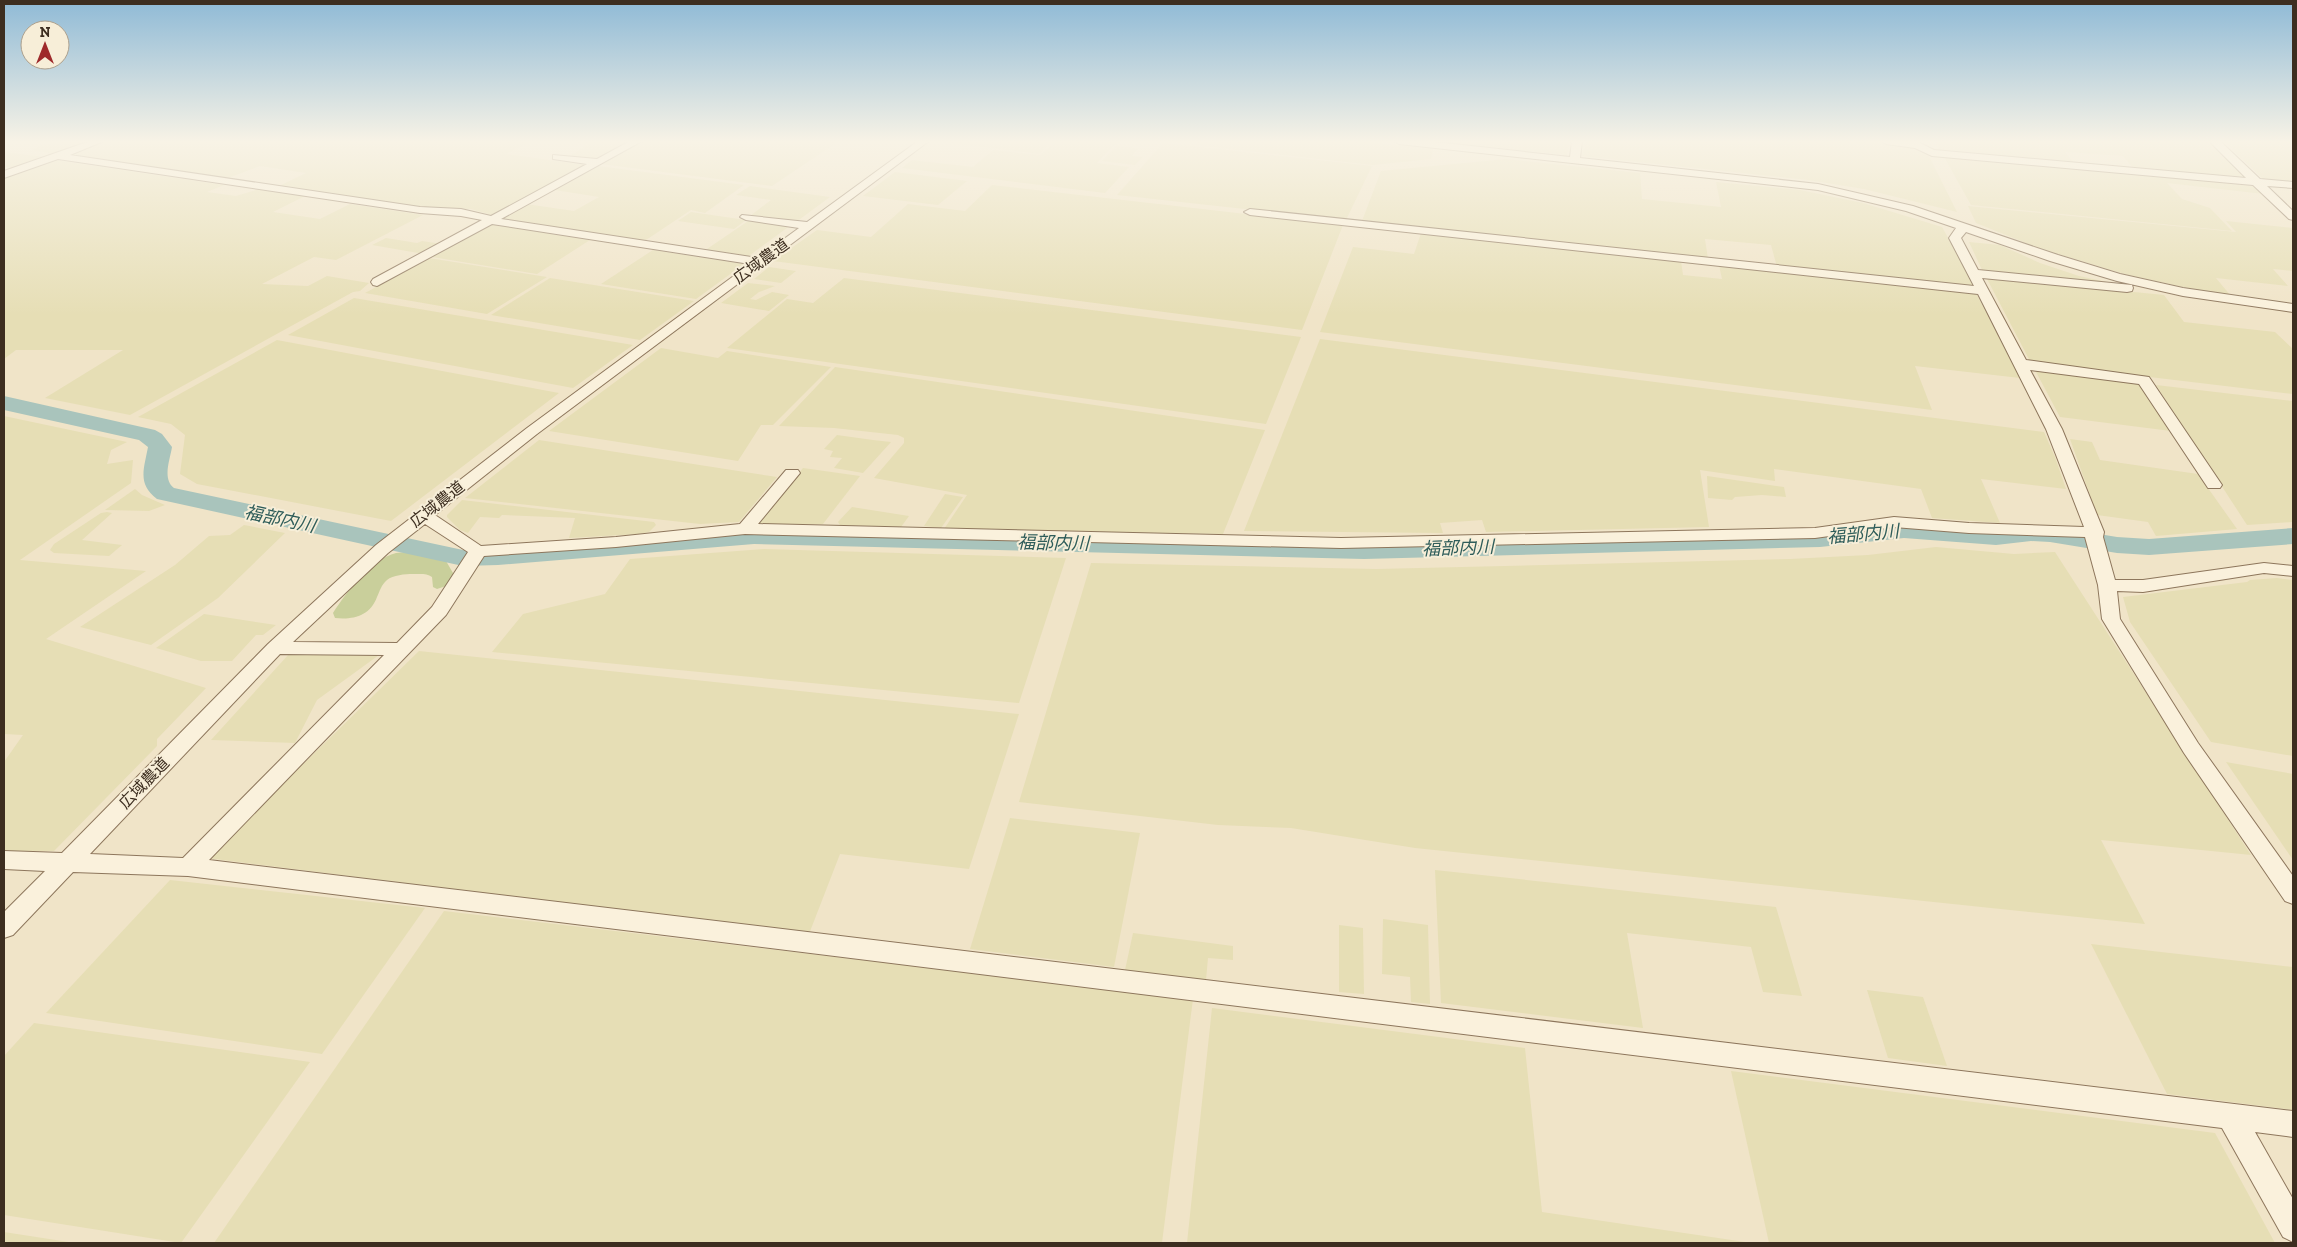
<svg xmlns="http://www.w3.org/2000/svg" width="2297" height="1247" font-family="'Zilla Slab','Noto Sans JP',serif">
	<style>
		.farmland { fill: #e6deb5 }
		.green { fill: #c9cf9b }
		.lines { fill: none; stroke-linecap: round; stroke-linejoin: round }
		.river { fill: #a9c4bc; fill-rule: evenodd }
		.minor-casing { stroke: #8d765c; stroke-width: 2 }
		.minor { fill: #faf1dc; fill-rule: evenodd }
		.labels { text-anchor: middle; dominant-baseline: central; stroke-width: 4; stroke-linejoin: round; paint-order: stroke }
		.street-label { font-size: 16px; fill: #3d2e20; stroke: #f7eed8 }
		.water-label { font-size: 18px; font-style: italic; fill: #2f5d5a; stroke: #f7eed8 }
	</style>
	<rect width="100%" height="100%" fill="#f0e4c8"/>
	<!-- farmland -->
	<g class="farmland">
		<polygon points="66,141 92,141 54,154 33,150 39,146"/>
		<polygon points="107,141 532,141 506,154 585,165 492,215 471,209 423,208 277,187 306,173 260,166 228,178 67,155"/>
		<polygon points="564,141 628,141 593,160 568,157 589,144"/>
		<polygon points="643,141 839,141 772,186 601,164"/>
		<polygon points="936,141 1054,141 1039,154"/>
		<polygon points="1056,141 1118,141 1097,163 1129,167 1105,193 902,168 912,160 973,167 993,150 1040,155"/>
		<polygon points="1199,141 1358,141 1433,149 1431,159 1373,165 1195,145"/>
		<polygon points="1432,141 1570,141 1567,155"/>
		<polygon points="1586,141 1859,141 1916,147 1929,156 1957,212 1864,189 1808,180 1582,156"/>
		<polygon points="1934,141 2208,141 2247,179 2133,168 2123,156 2065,152 2074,163 1940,151"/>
		<polygon points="2223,141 2293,141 2293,183 2264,180"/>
		<polygon points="1163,143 1372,166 1346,220 1117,195"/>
		<polygon points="1116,146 1138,148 1132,156 1143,157 1135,165 1102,161"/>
		<polygon points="4,152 45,157 17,168 4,167"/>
		<polygon points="1943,155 2252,183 2264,194 2167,183 2182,199 2210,208 2232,231 1971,205"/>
		<polygon points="1506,159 1640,173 1642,199 1721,207 1716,182 1800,190 1863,203 1942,227 1976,287 1777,267 1771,245 1705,239 1708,259 1362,221 1381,171"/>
		<polygon points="55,160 224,185 207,192 236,196 259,189 305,196 273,212 320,219 350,204 423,215 336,260 314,257 262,284 308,286 327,276 369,283 360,291 353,292 130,415 45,398 123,350 16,350 4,359 4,178"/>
		<polygon points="598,166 744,185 705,213 691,210 643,242 502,219 502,217 526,204 574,211 599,197 555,190"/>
		<polygon points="895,172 967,181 938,205 863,196"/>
		<polygon points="992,185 1343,225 1302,330 773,261 817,230 871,237 908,204 965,211"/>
		<polygon points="750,186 830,197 796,222 750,216 771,200 736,195"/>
		<polygon points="1968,206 2236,232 2226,221 2293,228 2293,271 2273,269 2288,286 2216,278 2231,296 2193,289 2128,275 2041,249 1976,223"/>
		<polygon points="691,212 746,220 734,229 678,221"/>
		<polygon points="751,219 791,225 746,258 704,251"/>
		<polygon points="492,223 502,226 590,240 537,274 432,257"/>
		<polygon points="1421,233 1681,261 1683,275 1722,279 1719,265 1976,293 2020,378 1915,366 1932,410 1320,332 1353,247 1414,254"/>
		<polygon points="386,238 417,243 422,241 442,244 424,254 372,245"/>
		<polygon points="1969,242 2000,245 2040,263 2079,276 2116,284 1983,272"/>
		<polygon points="653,250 744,264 696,299 601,284"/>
		<polygon points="429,258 547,277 487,314 365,293"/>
		<polygon points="769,267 796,271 781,283 754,279"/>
		<polygon points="1986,277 2164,295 2184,322 2275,332 2293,349 2293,394 2031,363"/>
		<polygon points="550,278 694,301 640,340 491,315"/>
		<polygon points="844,278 1301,337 1266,424 727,348 787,299 813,303"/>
		<polygon points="748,283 775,286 759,292 750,299 756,300 772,292 789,295 769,311 721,303"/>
		<polygon points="354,298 633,345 573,388 288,335"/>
		<polygon points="1320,339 2044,432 2055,457 2066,489 1981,479 2000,523 1932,518 1921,489 1774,469 1775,481 1700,470 1709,527 1486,532 1482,520 1440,523 1443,533 1244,531"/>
		<polygon points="277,340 559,393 391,521 197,484 180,474 185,435 171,424 138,417"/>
		<polygon points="661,348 718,358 727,351 831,367 773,425 761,425 738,461 549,431"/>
		<polygon points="835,367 1265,430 1223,534 944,529 967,495 874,478 904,443 904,438 898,435 834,428 779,426"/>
		<polygon points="2035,370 2139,382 2171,431 2060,417"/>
		<polygon points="2156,385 2293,401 2293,522 2247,525"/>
		<polygon points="4,416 127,442 111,450 107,464 133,460 131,483 20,560 146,571 46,639 206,688 157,739 157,746 54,851 4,851 4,762 23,735 4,734"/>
		<polygon points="837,435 873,440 891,442 863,473 834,468 842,458 830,457 833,451 824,449"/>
		<polygon points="2070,439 2092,442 2100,460 2198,474 2237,529 2156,536 2148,522 2097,515"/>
		<polygon points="539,440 777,477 739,522 700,524 465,498"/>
		<polygon points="803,468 860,476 823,524 755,524"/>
		<polygon points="1707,476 1784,487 1786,497 1762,495 1735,497 1732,500 1708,498"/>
		<polygon points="135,489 142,495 165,505 149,511 105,510"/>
		<polygon points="945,494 963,497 941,528 924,526"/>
		<polygon points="462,500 654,522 656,525 649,532 639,534 569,538 575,518 502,515 499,518 480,517 468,533 460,530 447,517 447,515"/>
		<polygon points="852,507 909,516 901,527 840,525 838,522"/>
		<polygon points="107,512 112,513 82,540 122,545 109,556 54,553 50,550 54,544 101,513"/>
		<polygon points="244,525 285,533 218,598 151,645 80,627 175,565 209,536 230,535"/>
		<polygon points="1936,547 2014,554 2055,552 2251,855 2101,840 2145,924 1415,848 1291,828 1218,825 1019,802 1091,563 1376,569 1790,559 1868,555"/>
		<polygon points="764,549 1066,558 1019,703 492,652 523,614 605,594 630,559"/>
		<polygon points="2277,578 2293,580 2293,756 2211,742 2130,622 2123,597 2247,582 2250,580"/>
		<polygon points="204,614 276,625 263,635 256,635 232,661 201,661 156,648"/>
		<polygon points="419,651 1019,714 969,869 840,854 809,934 207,858"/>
		<polygon points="289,654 379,655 317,700 295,743 211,740"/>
		<polygon points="2226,762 2293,774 2293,860"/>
		<polygon points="1010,818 1140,833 1114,967 970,949"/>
		<polygon points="1435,870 1776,907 1802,996 1763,992 1751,947 1627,933 1643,1028 1441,1003"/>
		<polygon points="170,880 425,908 322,1054 46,1013"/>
		<polygon points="444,911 1193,999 1162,1243 214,1243"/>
		<polygon points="1383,919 1428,925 1430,1004 1411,1002 1410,977 1382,974"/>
		<polygon points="1339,925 1363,928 1364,994 1339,992"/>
		<polygon points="1133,933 1233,946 1233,960 1208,958 1206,980 1125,970"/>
		<polygon points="2091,944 2293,967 2293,1110 2167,1094"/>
		<polygon points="1867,990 1923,997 1947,1066 1888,1058"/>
		<polygon points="1212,1008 1525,1048 1542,1212 1752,1243 1187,1243"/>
		<polygon points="34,1023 310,1062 181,1243 4,1215 4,1056"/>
		<polygon points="1731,1071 2215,1133 2275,1243 1769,1243"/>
		<polygon points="4,1232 75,1243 4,1243"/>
	</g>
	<!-- green -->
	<path class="green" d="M416,552L446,561L453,573L454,578L449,585L437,589L433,587L432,577C427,573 420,574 413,574C405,574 393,575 387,580C381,585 380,591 377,597C370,616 353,620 335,618L333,613C346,593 371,559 396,553C402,552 409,552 416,552Z"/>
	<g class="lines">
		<!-- river -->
		<path class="river" d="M4,396L155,430L162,434L172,447C170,460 162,479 174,488L463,550L614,541L754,528L1364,543L1820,531L1904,522L1996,529L2031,525L2050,526L2117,537L2149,539L2293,528V544L2149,555L2117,553L2050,542L2031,541L1996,545L1904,538L1820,547L1364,559L754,544L498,565L463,566L157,499C137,484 144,469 148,447L139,440L4,410Z"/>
		<!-- minor casing -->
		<g class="minor-casing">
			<g id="minor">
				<path d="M90,141H104L70,155L420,207L461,209L491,216L587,164L553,159V155L597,159L630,141H642L501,219L758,258L799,228L746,220L740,217L742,215L807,222L918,141H929L537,434L435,515L481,546L616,537L740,524L786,470H798L800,473L758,524L1341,538L1815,528L1894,517L1969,523L2084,527L2046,429L1978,294L1250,215L1244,212L1250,209L1974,286L1949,238L1956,228L1906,211L1818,190L1399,144L1394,141H1426L1570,157L1572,141H1582L1580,158L1818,184L1913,206L2058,255L2120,274L2183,288L2293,304V312L2183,296L2117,281L2050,261L1966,232L1961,238L1978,270L2132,285L2133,288L2132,291L2127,292L1982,278L2026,360L2149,377L2222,485L2220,488H2208L2139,384L2030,370L2062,429L2104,532L2103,537L2115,580H2143L2264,563L2293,566V576L2264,573L2143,592L2117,591L2120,619L2198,743L2293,876V904L2285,901L2184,753L2102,619L2098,585L2085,537L1969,533L1894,527L1815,538L1341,548L745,534L616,547L484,556L446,615L209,860L2293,1111V1137L2255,1132L2293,1199V1242L2283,1237L2222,1128L188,876L73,872L13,935L4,938V912L45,871L4,869V851L62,853L268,644L376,545L527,428L750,264L492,224L377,286L373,285L371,282L373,279L482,220L461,216L420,213L58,159L4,178V171ZM425,524L468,552L432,607L397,643L293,642L388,553ZM280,654L384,655L183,858L90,854Z"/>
				<polygon points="1881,141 1918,142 1934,150 2246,178 2209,141 2220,141 2260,179 2293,182 2293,188 2267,186 2293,211 2293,220 2289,219 2253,185 1932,156 1915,148 1886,144"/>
			</g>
		</g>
		<!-- minor -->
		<use href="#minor" class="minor"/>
	</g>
	<!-- sky -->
	<linearGradient id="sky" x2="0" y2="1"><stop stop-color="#8fbad6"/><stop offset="0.45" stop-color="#f8f3e6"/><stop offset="1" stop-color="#f8f3e6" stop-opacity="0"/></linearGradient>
	<rect width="2297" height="315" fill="url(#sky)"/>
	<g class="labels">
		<!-- street labels -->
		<g class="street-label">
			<text transform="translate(761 261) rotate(-36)">広域農道</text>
			<text transform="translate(437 504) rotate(-38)">広域農道</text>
			<text transform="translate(144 783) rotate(-46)">広域農道</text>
		</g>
		<!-- water labels -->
		<g class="water-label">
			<text transform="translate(280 519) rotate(12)">福部内川</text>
			<text transform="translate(1863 534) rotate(-5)">福部内川</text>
			<text transform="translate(1053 543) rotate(1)">福部内川</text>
			<text transform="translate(1458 548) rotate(-2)">福部内川</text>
		</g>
	</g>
	<!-- border -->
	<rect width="2297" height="1247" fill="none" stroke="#3d2e20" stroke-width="10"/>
	<!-- north arrow -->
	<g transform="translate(45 45)"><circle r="24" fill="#f7eed8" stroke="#ada18e"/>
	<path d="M0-4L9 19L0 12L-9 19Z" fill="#9e2a2b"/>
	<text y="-8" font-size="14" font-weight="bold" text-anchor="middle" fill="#3d2e20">N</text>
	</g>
</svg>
